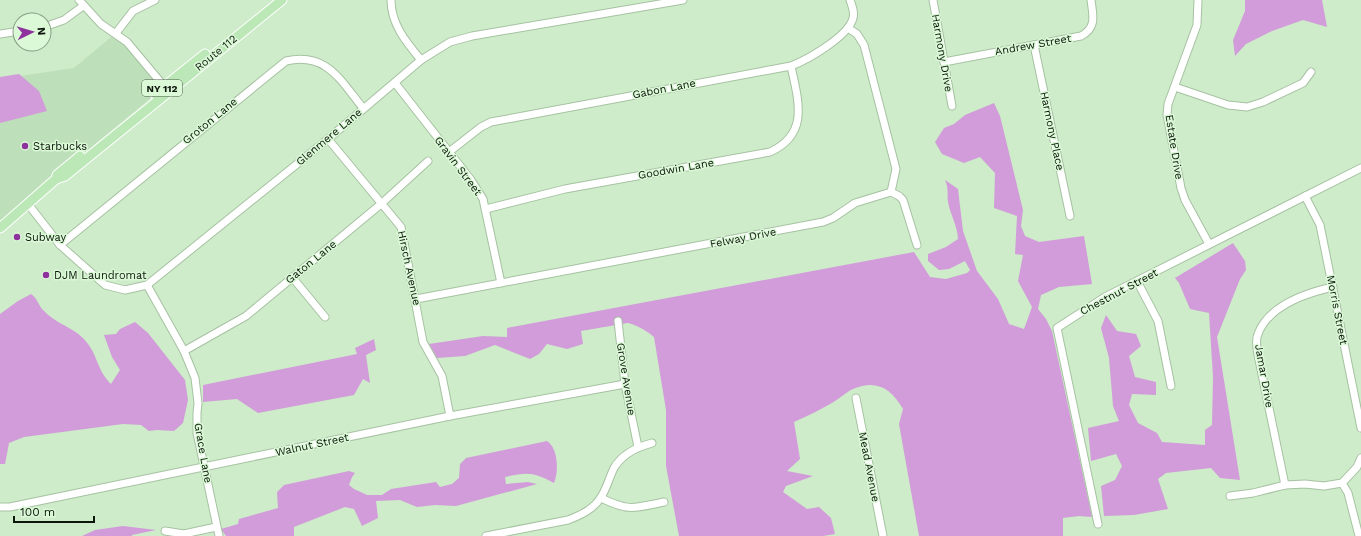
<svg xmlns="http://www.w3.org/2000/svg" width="1361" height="536" font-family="'Work Sans',sans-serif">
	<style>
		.built { fill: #bddfb9 }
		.green { fill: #d19cd9 }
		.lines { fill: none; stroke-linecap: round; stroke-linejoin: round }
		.minor-casing { stroke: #a6c2a2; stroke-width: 9 }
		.major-casing { stroke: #fff; stroke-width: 11 }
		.minor { stroke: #fff; stroke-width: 7 }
		.major { stroke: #bce8b8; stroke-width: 9 }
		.poi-dot { fill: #8e329d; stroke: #dbf9d7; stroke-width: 1.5 }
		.labels { text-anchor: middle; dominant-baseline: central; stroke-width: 3; stroke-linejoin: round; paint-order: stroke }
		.shield { fill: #dbf9d7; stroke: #4a5a48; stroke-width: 1 }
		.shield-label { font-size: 10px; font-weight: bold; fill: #0c160b }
		.street-label { font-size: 11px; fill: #0c160b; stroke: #dbf9d7 }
		.poi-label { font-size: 11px; fill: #0c160b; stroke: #dbf9d7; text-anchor: start }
	</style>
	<rect width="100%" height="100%" fill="#ceebca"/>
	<!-- built -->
	<polygon class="built" points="116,33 164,87 0,223 0,79 74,68"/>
	<!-- green -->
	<g class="green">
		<polygon points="1245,0 1322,0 1327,27 1303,20 1272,31 1246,44 1235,56 1233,40 1245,11"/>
		<polygon points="19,74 39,91 47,111 0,123 0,77"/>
		<path d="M994,103L1000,116L1023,210L1021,226L1025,236L1039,242L1084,236L1092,284L1059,287L1041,295L1038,309L1046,319L1052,331L1092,517L1079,516L1063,518V536H919L899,424L903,409C891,388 876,379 853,389C846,392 839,399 832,403C820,410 807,416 794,422L800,459L787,471L813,476L786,486L783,492L807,509L819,507L831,518L835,534L823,536H679L666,466V410L654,337C647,331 637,325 628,323C626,323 588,330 581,331L583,344L567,349L547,344L539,354L530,359L495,345L465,356L437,358L429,344L483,336L507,337V328L914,252L930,277L946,279L967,273L970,270L965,261L949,269L939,270L928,261V254L946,247L958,239C957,224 951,217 948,202C947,195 949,188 945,180L958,189L963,231L977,271L998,299L1009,324L1024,329L1032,307L1018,281L1023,255L1015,254L1017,216L994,208L995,173L980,157L964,163L942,154L935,142L944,128L954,124L965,115Z"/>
		<polygon points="1233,243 1245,261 1246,270 1240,279 1217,337 1240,480 1220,478 1211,468 1166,473 1158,479 1168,509 1134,515 1104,516 1101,486 1115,480 1122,466 1116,454 1091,461 1088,428 1119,421 1113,406 1109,358 1101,328 1106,315 1117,331 1136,334 1141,346 1129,356 1135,377 1156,382 1156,395 1132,394 1129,405 1138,423 1157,433 1162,442 1205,445 1205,430 1212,425 1213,377 1209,313 1190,309 1179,283 1175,278"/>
		<path d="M31,294C39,300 38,306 44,311C57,325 77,328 88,344C98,357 97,370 111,384L120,370L112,357L104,335L116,334L120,329L135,322L148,333L185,380L188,400L183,423L174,431L157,430L149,431L141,425L123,424L24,437L9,443L5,464H0V314L18,301Z"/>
		<polygon points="374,339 376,350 366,355 370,383 363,379 354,395 258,413 237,399 203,402 203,385 357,354 355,348"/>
		<path d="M547,441C558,448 559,471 554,483C534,472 527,472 505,477L506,484L528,482L537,484L456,506L435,505L417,507L400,500L376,501L378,518L362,526L354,509L345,507L294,527V536H226L221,529L238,524L239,519L278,508L277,492L284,485L349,471L355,473L352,477L349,485L354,489L367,495H382L391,489L436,482L440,487L452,484L459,478L460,464L466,458Z"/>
		<polygon points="123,526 156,530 132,535 132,536 82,536 95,530"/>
	</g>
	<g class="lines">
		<!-- minor casing -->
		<g class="minor-casing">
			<g id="minor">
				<polyline points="79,0 101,24 127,42 168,91"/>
				<path d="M391,0C391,24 406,42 421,60"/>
				<polyline points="933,0 952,106"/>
				<polyline points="1198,0 1197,25 1168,104 1167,115 1181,188 1185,200 1209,244"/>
				<polyline points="44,27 64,20 83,6"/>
				<polyline points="116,33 133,11 155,0"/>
				<polyline points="0,34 20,31"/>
				<polyline points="1034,45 1070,216"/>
				<path d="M944,62L1081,36C1097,28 1093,15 1091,0"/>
				<polyline points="395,83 471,180 483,199 501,283"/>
				<polyline points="1175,87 1228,105 1247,107 1263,102 1303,83 1311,72"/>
				<polyline points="328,139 401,227 423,342 442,376 450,416"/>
				<path d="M449,152L481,127L491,122L791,66C807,60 849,36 853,18C855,12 852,6 850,0"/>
				<polyline points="891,192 899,196 903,200 917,245"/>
				<polyline points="1305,196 1320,225 1361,428"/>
				<polyline points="28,204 60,245 105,285 125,290 147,285 328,139 421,60 450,42 472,36 683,0"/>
				<path d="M486,209L565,189L770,152C810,134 798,100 791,66"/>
				<path d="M60,245L286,61C327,52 340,80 363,108"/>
				<polyline points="292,277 325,317"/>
				<polyline points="1137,281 1158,321 1171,386"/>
				<polyline points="147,285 184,351 195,378 198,403 197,413 197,433 219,536"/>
				<polyline points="416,299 823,222 833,218 855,203 891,192 896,169 864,45 857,34 848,28"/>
				<polyline points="618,321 625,384 638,447"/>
				<polyline points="184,351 246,316 381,204 428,161"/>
				<polyline points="856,398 883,536"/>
				<polyline points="1342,483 1348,493 1359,536"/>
				<path d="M1285,485L1258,355C1257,348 1255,340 1258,334C1269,305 1306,293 1333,287"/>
				<polyline points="1230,496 1253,493 1285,485 1305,484 1324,486 1342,483 1357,467 1361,458"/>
				<path d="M601,498C630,512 634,508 664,502"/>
				<polyline points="0,507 10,507 450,416 625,384"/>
				<polyline points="1098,524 1057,328 1105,297 1361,168"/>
				<polyline points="165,531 184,534 216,527"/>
				<path d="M486,536L568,520C581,515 594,509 601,497C607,488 609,478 614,468C622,454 637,447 652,443"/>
			</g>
		</g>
		<!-- major casing -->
		<g class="major-casing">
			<g id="major">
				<polyline points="155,94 205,54"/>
				<polyline points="56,179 57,175 80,156"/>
				<polyline points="0,228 56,179 65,176 282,0"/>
			</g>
		</g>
		<!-- minor -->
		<use href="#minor" class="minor"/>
		<!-- major -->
		<use href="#major" class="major"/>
	</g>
	<!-- markers -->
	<g class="poi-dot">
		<circle cx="25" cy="146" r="4"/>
		<circle cx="17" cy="237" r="4"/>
		<circle cx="46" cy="275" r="4"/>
	</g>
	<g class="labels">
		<!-- shield labels -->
		<rect class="shield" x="142" y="80" width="40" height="16" rx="3"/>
		<g class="shield-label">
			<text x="162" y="88">NY 112</text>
		</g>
		<!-- street labels -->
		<g class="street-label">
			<text transform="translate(1033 45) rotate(-10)">Andrew Street</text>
			<text transform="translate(216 53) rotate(-39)">Route 112</text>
			<text transform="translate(942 53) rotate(80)">Harmony Drive</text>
			<text transform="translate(664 89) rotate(-11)">Gabon Lane</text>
			<text transform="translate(210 121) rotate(-39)">Groton Lane</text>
			<text transform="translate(1052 131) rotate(78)">Harmony Place</text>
			<text transform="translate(329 137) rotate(-40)">Glenmere Lane</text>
			<text transform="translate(1174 147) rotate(81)">Estate Drive</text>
			<text transform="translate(458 166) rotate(53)">Gravin Street</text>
			<text transform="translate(676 169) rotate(-10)">Goodwin Lane</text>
			<text transform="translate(743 238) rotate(-11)">Felway Drive</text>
			<text transform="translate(311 262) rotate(-39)">Gaton Lane</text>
			<text transform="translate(409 268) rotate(78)">Hirsch Avenue</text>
			<text transform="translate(1119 292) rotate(-28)">Chestnut Street</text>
			<text transform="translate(1337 310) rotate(79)">Morris Street</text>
			<text transform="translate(1264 376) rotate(80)">Jamar Drive</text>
			<text transform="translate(626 379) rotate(81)">Grove Avenue</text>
			<text transform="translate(312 445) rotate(-12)">Walnut Street</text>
			<text transform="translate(203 453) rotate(80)">Grace Lane</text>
			<text transform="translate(869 467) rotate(79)">Mead Avenue</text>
		</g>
		<!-- poi labels -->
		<g class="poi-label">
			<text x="33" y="146">Starbucks</text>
			<text x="25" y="237">Subway</text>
			<text x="54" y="275">DJM Laundromat</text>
		</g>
	</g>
	<!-- north arrow -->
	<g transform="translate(32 32) rotate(85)"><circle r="19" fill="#dbf9d7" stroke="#889e85"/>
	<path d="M0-3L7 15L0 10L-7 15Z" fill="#8e329d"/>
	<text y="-6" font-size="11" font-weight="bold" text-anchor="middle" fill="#0c160b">N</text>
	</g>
	<!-- scale -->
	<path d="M14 516v6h80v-6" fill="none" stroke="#0c160b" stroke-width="2"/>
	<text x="20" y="516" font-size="12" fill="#0c160b" stroke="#dbf9d7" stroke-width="3" paint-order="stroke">100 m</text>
</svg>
